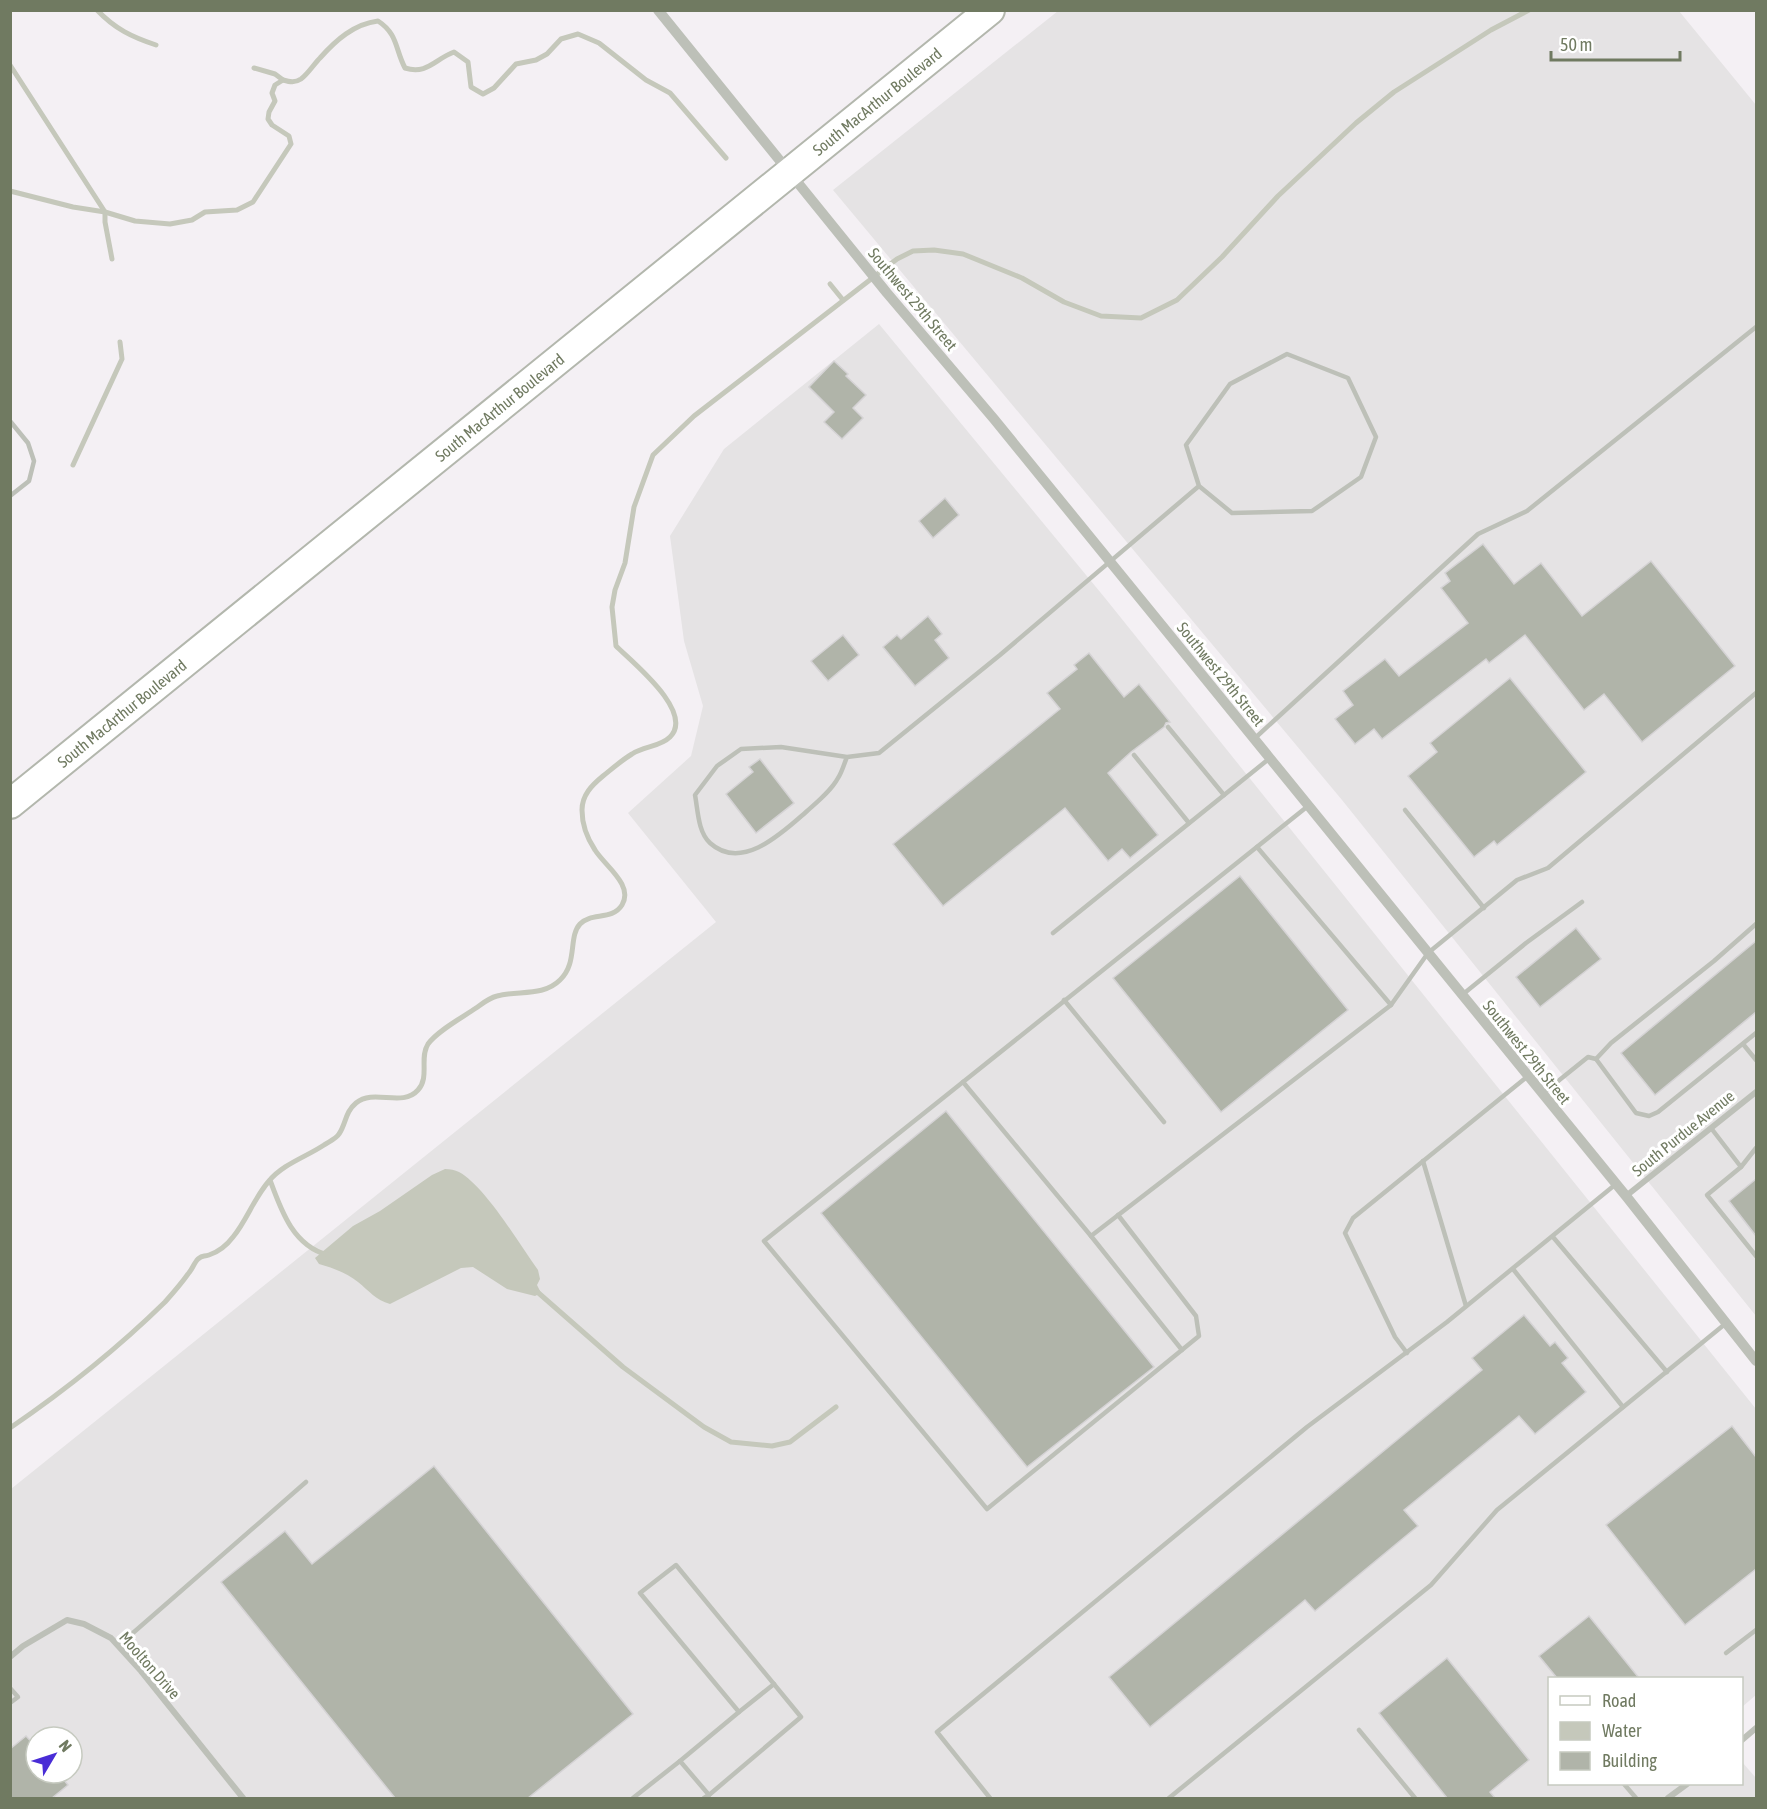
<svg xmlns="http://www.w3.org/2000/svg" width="1767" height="1809" font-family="'Asap Condensed',sans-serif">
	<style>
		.built { fill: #e5e3e4; fill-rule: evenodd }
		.water { fill: #c5c8bb }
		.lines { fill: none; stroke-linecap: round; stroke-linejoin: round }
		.stream { stroke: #c5c8bb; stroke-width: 5 }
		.building { fill: #b0b4a9; stroke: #d5d3d5; stroke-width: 1.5 }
		.secondary-casing { stroke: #b3b7ad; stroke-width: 32 }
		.service { stroke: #bdc0b8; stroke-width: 4.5 }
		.minor { stroke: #bdc0b8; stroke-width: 6 }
		.tertiary { stroke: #bdc0b8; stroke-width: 10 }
		.secondary { stroke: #fff; stroke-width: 28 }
		.labels { text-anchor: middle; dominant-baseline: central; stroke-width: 6; stroke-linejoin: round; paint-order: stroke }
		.street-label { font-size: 16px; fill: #707a61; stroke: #fff }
	</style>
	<rect width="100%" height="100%" fill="#f4f0f4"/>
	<!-- built -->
	<g class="built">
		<polygon points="1058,11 1679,11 1756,105 1756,1316 1342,800 833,190"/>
		<path d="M879,324L1105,598L1756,1409V1695L1742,1707V1678H1550V1784H1742V1762L1756,1778V1798H11V1489L716,922L628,813L691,756L703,706L684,641L670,536L724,449ZM36,1737H72V1773H36Z"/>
	</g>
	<!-- water -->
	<path class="water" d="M445,1169C450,1169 455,1170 459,1172C486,1187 519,1244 538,1270L540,1279L537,1285L541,1293L535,1296L507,1289L473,1267L461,1268L390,1304C376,1300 369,1291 358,1282C347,1273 333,1268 319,1264L315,1258L353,1226L380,1211L432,1175Z"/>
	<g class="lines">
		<!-- stream -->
		<g class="stream">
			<path d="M97,10C115,29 132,37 156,45"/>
			<polyline points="10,65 105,212 105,222 112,259"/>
			<polyline points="254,68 275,74 283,80"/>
			<path d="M10,191L73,207L105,212L135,221L170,224L192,220L205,212L237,210L253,202L291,144L289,136L272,125L268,119L269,112L275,101L272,93L275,85L283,80C290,82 295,83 301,79C308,74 314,64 320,58C336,40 354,24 378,21C398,34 395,49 405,68C427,75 435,59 454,52L468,62L471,87L483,94L494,88L516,64L536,60L547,54L561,39L578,34L599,43L646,80L670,93L726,158"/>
			<polyline points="830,284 843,300"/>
			<polyline points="73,465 122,359 120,342"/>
			<path d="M270,1180C281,1210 293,1246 328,1255"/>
			<polyline points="534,1289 623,1367 704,1427 731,1442 772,1446 790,1442 836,1407"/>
			<path d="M10,1428C67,1389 116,1350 165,1302C173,1293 181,1284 188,1274C192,1270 194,1263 198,1259C203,1255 203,1257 209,1255C218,1252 227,1245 233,1237C247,1220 254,1198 269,1181C283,1164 306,1157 324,1145C328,1142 336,1139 339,1134C346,1124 345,1112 356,1103C374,1088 402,1108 418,1090C430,1077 419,1058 428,1044C437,1031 463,1017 476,1008C483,1003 489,998 497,996C518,990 543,997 560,980C578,963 568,937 580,924C591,912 612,921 622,905C634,885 605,866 595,850C587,838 582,824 582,810C582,795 592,785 603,776C613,768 622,760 632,754C644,746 660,747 670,737C695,712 632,662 616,646L612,607L615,590L625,563L634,507L653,455L694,416L897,259L913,251L934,250L963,254L1022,278L1064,302L1101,316L1141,318L1177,300L1222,257L1278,196L1356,123L1394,92L1491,30L1529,10"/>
		</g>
	</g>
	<!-- building -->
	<g class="building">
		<polygon points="834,361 848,374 846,376 866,395 853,408 863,418 842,439 824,422 834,412 809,387"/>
		<polygon points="945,498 959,515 933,538 919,521"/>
		<polygon points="1483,544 1514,584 1541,563 1582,616 1651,561 1735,666 1642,742 1604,694 1584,710 1525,635 1489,663 1486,659 1382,739 1374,729 1355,744 1335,719 1353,705 1343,691 1385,659 1399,676 1468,623 1441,588 1450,581 1445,573"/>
		<polygon points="928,616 942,634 935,640 949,658 915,686 883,647 897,635 901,639"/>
		<polygon points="843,635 859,655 828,681 811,661"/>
		<polygon points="1089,653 1124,697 1139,684 1170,722 1166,723 1164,727 1131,752 1108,773 1158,835 1130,858 1122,849 1108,861 1065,808 943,906 893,844 1060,709 1047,693 1077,669 1074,665"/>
		<polygon points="1510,678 1586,772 1497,845 1494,841 1474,857 1408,776 1437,752 1430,743"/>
		<polygon points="760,759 794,803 756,833 726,794 753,772 749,767"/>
		<polygon points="1240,876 1348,1010 1221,1112 1113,978"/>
		<polygon points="1576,928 1601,959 1540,1007 1516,977"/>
		<polygon points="1756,941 1756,1012 1655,1095 1621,1053"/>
		<polygon points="946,1111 1154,1367 1027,1467 821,1213"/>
		<polygon points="1756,1179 1756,1236 1729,1201"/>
		<polygon points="1524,1315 1550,1346 1555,1342 1568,1358 1562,1363 1586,1392 1535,1434 1519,1416 1404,1510 1418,1526 1315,1611 1305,1600 1150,1727 1109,1677 1482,1370 1472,1358"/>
		<polygon points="1732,1426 1756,1457 1756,1569 1685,1625 1606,1525"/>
		<polygon points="434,1466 633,1714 528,1798 395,1798 221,1582 285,1531 312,1564"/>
		<polygon points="1589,1616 1639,1678 1557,1678 1539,1656"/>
		<polygon points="1447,1658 1529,1760 1490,1792 1495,1798 1447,1798 1379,1713"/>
		<polygon points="26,1736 36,1747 36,1773 58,1773 68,1785 52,1798 10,1798 10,1749"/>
	</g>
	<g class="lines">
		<!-- secondary casing -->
		<g class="secondary-casing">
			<g id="secondary">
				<path id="s1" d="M10,804L990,10"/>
			</g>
		</g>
		<!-- service -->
		<g class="service">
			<polyline points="10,421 28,443 34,461 29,481 10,496"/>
			<polyline points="1168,727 1224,795"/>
			<polyline points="1254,739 1478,534 1527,511 1756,327"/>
			<polyline points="1134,755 1189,823"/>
			<path d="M847,757C844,764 842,772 838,778C831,791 817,802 806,812C783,832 742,872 710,843C698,832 698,811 695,795L717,766L741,749L781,747L847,757L879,753L1000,655L1199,486L1186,445L1230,384L1287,354L1348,378L1376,437L1361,477L1312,511L1232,513L1199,486"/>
			<polyline points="1308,806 963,1082 1091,1236 1391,1005 1428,953 1517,880 1548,868 1756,693"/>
			<polyline points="1405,810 1484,908"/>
			<polyline points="1257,847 1391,1005"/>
			<polyline points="1053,933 1270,758"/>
			<polyline points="1462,995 1526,943 1582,902"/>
			<polyline points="1064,1000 1164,1122"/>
			<polyline points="1743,1044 1756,1060"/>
			<polyline points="1596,1059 1611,1043 1714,961 1756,924"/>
			<polyline points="963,1082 764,1241 987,1509 1199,1336 1196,1316 1118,1215"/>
			<polyline points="1542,1094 1588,1057 1596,1059 1636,1113 1649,1116 1658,1112 1756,1033"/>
			<polyline points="1711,1128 1741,1167"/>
			<polyline points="1756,1148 1741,1167 1707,1195 1756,1256"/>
			<polyline points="1423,1161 1466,1306"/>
			<polyline points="1091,1236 1182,1350"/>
			<polyline points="1553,1237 1667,1372"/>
			<polyline points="1513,1269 1623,1407"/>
			<polyline points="1407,1353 1395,1337 1345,1233 1353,1218 1528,1076"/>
			<polyline points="118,1646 306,1482"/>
			<polyline points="1726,1653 1756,1630"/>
			<polyline points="10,1688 18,1697 10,1703"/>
			<polyline points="739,1712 774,1684"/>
			<polyline points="1359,1730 1415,1798"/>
			<polyline points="680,1761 739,1712 640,1593 676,1565 801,1717 709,1795"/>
			<polyline points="1624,1784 1636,1798"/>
			<polyline points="633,1798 680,1761 709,1795 704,1798"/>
			<polyline points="990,1798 937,1732 1307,1427 1447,1322 1616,1184"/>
			<polyline points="1169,1798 1431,1585 1497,1510 1725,1324"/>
		</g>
		<!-- minor -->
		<g class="minor">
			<polyline points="1626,1196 1756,1092"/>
			<polyline points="10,1657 23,1646 67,1620 84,1624 111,1638 141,1671 243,1798"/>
			<polyline points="1742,1740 1756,1728"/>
			<polyline points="1668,1798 1687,1784"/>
		</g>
		<!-- tertiary -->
		<polyline class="tertiary" points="658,10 887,293 994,419 1626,1196 1756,1361"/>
		<!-- secondary -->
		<use href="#secondary" class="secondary"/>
	</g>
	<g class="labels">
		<!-- street labels -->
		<g class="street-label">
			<text stroke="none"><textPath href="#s1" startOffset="1116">South MacArthur Boulevard</textPath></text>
			<text transform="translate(913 299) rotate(50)">Southwest 29th Street</text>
			<text stroke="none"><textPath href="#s1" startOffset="630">South MacArthur Boulevard</textPath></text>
			<text transform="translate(1221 674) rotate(51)">Southwest 29th Street</text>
			<text stroke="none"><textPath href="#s1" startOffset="144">South MacArthur Boulevard</textPath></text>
			<text transform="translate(1527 1052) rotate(51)">Southwest 29th Street</text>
			<text transform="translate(1683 1133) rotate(-39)">South Purdue Avenue</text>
			<text transform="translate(150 1665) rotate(49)">Moolton Drive</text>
		</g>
	</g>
	<!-- border -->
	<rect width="1767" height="1809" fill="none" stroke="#707a61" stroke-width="24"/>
	<!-- legend -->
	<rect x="1548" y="1677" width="195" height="108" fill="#ffffff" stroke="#c6cac0" stroke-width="1.5"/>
	<rect x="1560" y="1696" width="30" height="9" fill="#ffffff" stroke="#c6cac0" stroke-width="1.5"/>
	<text x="1602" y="1707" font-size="18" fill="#707a61">Road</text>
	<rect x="1560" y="1722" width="30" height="18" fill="#c5c8bb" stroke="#c6cac0" stroke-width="1.5"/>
	<text x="1602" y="1737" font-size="18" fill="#707a61">Water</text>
	<rect x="1560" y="1752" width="30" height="18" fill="#b0b4a9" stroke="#c6cac0" stroke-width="1.5"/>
	<text x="1602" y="1767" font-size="18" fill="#707a61">Building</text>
	<!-- north arrow -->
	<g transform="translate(54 1755) rotate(51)"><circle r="28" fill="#ffffff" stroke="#c6cac0" stroke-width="1.5"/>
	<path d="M0-4.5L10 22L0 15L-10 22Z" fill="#492dd6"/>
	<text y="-9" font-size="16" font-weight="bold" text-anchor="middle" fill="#707a61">N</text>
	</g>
	<!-- scale -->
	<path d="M1551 51v9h129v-9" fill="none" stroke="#707a61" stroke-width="3"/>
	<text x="1560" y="51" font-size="18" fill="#707a61" stroke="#ffffff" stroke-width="4.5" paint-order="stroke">50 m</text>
</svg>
